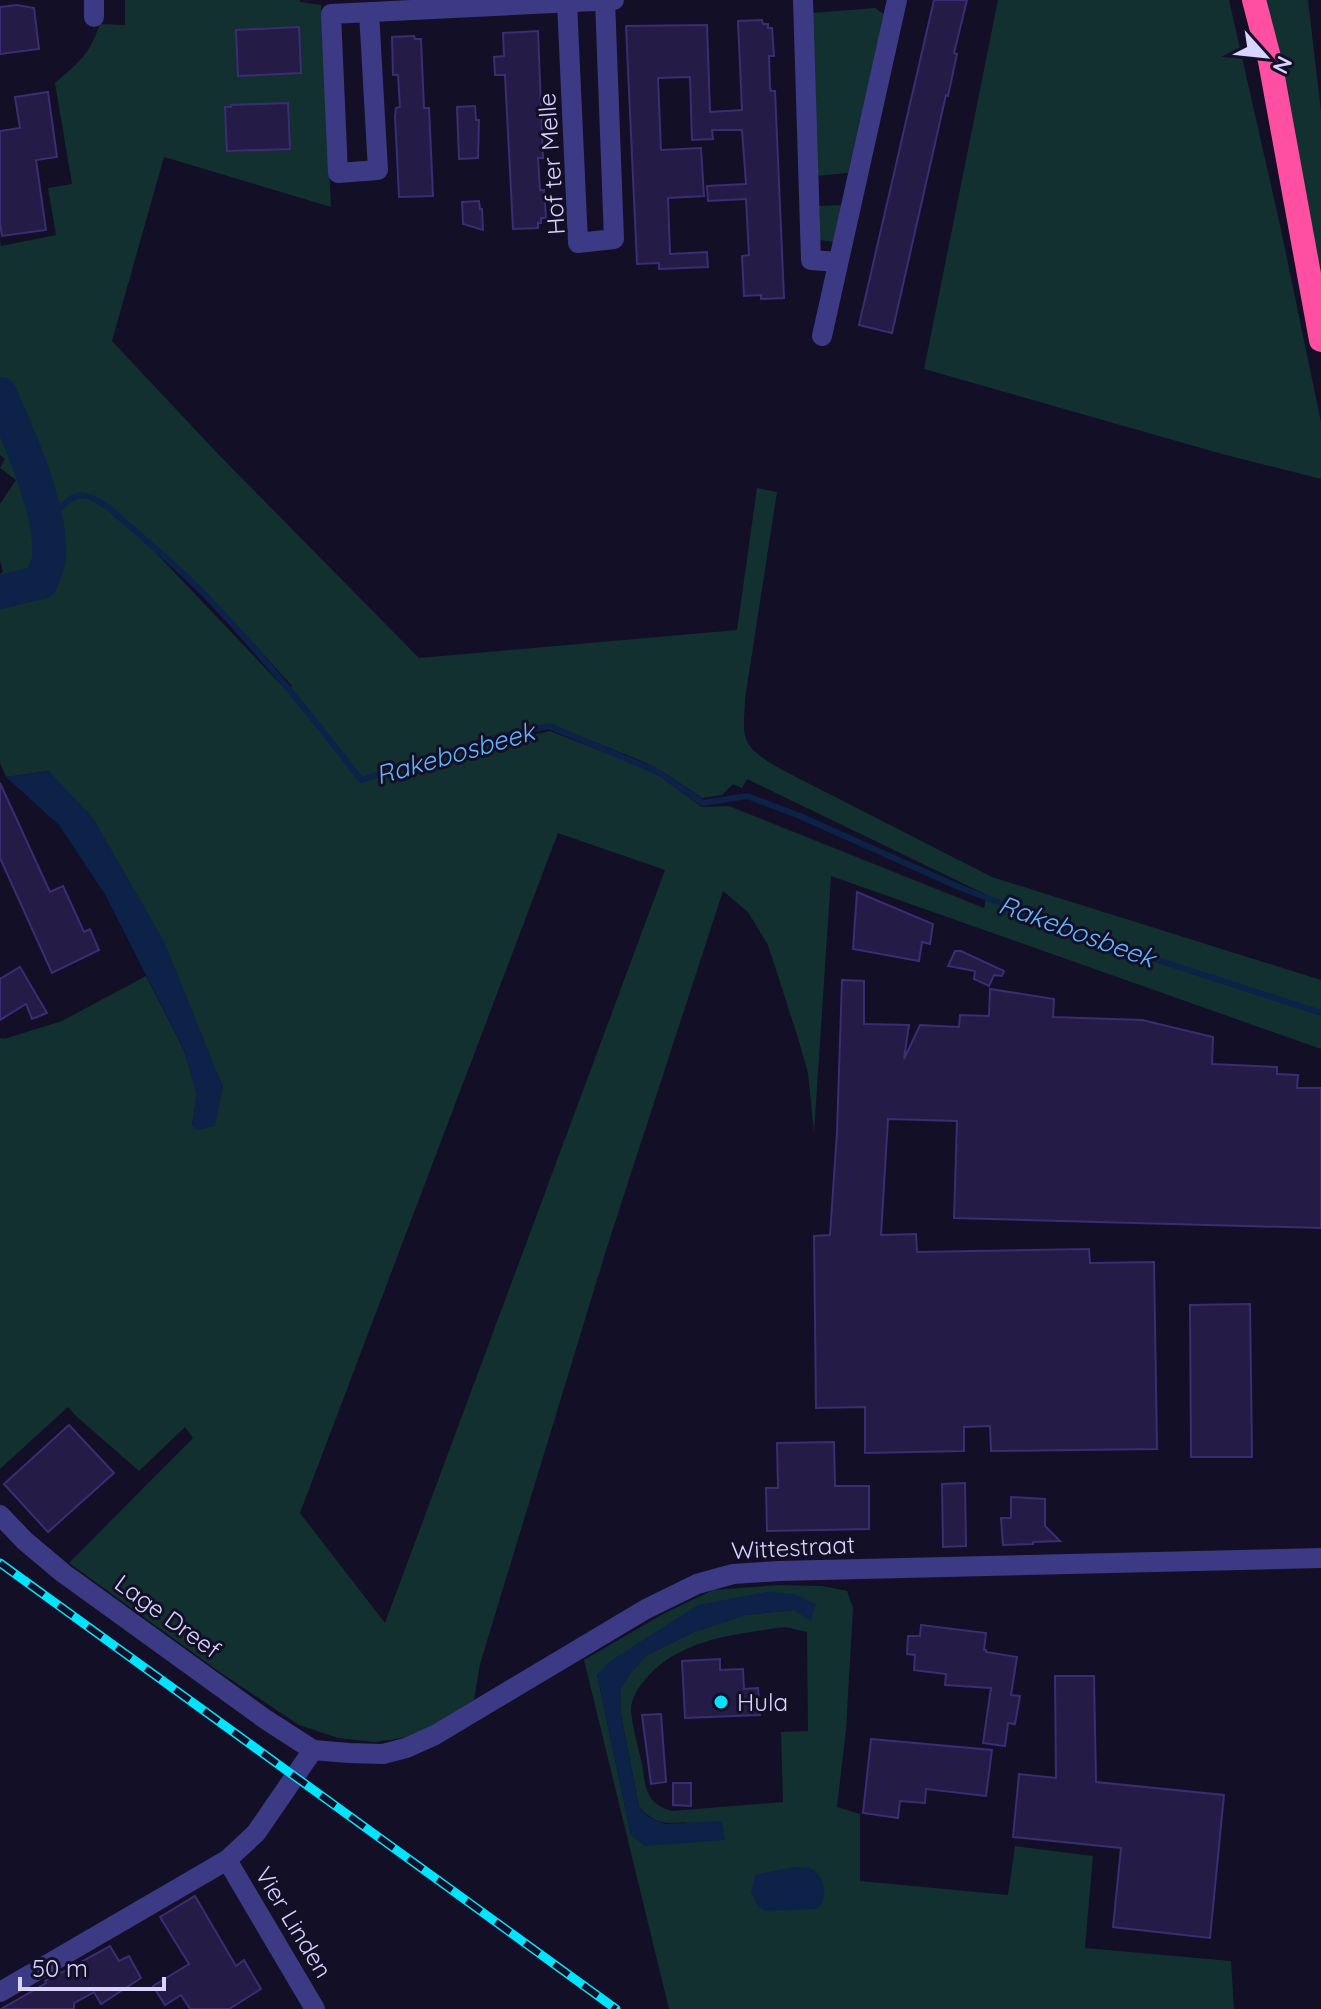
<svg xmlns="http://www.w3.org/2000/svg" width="1321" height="2009" font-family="Quicksand,sans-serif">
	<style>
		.green { fill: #12302f; fill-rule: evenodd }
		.water { fill: #0c2248 }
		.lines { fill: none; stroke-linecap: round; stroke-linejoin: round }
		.stream { stroke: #0c2248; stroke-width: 6 }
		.river { stroke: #0c2248; stroke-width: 34 }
		.building { fill: #241b47; stroke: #3b2d73; stroke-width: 2 }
		.minor { stroke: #3d3a85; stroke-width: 20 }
		.highway { stroke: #ff4fa3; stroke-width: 24 }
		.rail-casing { stroke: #00e5ff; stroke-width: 9 }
		.rail { stroke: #130f26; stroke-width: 6; stroke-dasharray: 18; stroke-linecap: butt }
		.poi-dot { fill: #00e5ff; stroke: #130f26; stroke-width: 3 }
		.labels { text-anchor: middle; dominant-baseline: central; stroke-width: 6; stroke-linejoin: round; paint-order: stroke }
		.street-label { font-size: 24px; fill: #d9d4ff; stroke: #130f26 }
		.poi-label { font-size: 24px; fill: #d9d4ff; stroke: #130f26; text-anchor: start }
		.water-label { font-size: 26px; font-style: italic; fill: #62b6ff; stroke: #130f26 }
	</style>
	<rect width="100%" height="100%" fill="#130f26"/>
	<!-- green -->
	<g class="green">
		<path d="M125,0H300V2L321,5L331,207L164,157L112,341L218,454L419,658L737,630L757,488L777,492L745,699C745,712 742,726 746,739C752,756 783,770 798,778L992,877L1321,980V1049L831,876L814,1133L808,1073L798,1038L768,945L748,912L723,891L608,1244L480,1664L474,1700L428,1728L403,1738L374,1742L338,1738L299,1725L221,1673L69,1563L193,1438L185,1427L139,1471L76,1416L68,1407L0,1469V1038L4,1039L62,1021L146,976L184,1050L197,1094L192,1126L223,1087L49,771L6,777L0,763V574L3,572L0,560V504L16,480L0,468L5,459L0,455V240L1,246L56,235L48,188L72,184L55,83C80,61 88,57 100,24L125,25ZM159,550C208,591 250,639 292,686L288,692L156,553ZM550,724L644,762L668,775L702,798L722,795L733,784L742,788L747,779L987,895L984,908L729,806L702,807L661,777L642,767L550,731L483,746L391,774C441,748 495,736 550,724ZM558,833L665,870L385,1623L300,1513Z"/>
		<polygon points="998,0 1229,0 1280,225 1321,422 1321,479 1222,454 924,369"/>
		<polygon points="1263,0 1308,0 1321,111 1321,282"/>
		<polygon points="875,8 884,14 848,173 816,176 811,13"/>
		<polygon points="841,205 833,242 820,240 819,206"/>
		<path d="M779,1585L822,1586L847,1591L853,1608L846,1730L837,1807L860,1814V1881L1008,1895L1015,1846L1093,1856L1085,1948L1231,1961L1234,2009H669L584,1660L663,1614L713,1590ZM767,1592L810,1620L794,1610L745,1615L694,1632L647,1655L630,1673L620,1690L621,1715L639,1807C655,1824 665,1824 688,1822L631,1835L597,1674ZM785,1627L807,1632L808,1731L781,1732L783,1802L672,1811C645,1803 646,1788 642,1764C639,1750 631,1721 631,1709C631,1699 638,1688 644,1681C677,1639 735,1634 785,1627Z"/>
	</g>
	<!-- water -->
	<g class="water">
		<polygon points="49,771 93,818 164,941 223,1087 215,1126 198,1130 192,1126 197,1094 184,1050 106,896 59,825 6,777"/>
		<polygon points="767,1592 794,1594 816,1604 811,1621 794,1610 745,1615 694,1632 647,1655 631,1673 620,1690 621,1715 639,1808 649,1817 665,1824 722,1821 725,1840 645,1846 631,1835 597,1674 612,1660 698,1605"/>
		<path d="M794,1867C795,1867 807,1867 809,1868C826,1875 829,1897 817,1909L764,1911L758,1906L751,1892L755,1875Z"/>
	</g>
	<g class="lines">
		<!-- stream -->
		<path class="stream" d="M47,521C73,496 77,484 110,509C142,537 176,565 206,596C262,654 312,716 361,780L485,740L549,726L658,772L703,803L747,796L800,816L961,888L1114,946L1321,1013"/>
		<!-- river -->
		<path class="river" d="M0,394C19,436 53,513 49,558C48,566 44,574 41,582L0,592"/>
	</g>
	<!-- building -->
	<g class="building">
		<polygon points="934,0 967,0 954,53 957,54 948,96 946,95 892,333 859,325"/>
		<polygon points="17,5 34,8 39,49 0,54 0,7"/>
		<polygon points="762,20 763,24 768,24 768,28 772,28 774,56 769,56 770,87 771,91 775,91 784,298 761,299 761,295 744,296 742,256 749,255 746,199 708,201 707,186 746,184 742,130 712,130 713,139 692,140 690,77 658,78 661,150 701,148 704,196 668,198 670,254 707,252 708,267 659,269 659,263 637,264 626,26 707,25 710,112 742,110 738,21"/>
		<polygon points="299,27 301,73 238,76 236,30"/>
		<polygon points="538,31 543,158 538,158 540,190 544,190 546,218 541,218 541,223 538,223 538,228 513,229 505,75 495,75 494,57 504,56 503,33"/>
		<polygon points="414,36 415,39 421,39 424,108 429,108 433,196 399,197 395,116 396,108 400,107 398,75 393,75 392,37"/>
		<polygon points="48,92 57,157 36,160 46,230 2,236 0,223 0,131 20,128 15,97"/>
		<polygon points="288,103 290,149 227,151 225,107 231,107 231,105"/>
		<polygon points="475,106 476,120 479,120 478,158 459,159 457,107"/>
		<polygon points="479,201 480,209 482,209 483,230 463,224 462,202"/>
		<polygon points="0,783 50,892 63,886 84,932 90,929 99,950 52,973 0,858"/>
		<polygon points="857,892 933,924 930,944 922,942 919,961 853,949"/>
		<polygon points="955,951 961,951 1004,971 1002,976 994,975 989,986 974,979 975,971 948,966"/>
		<polygon points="20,967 47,1013 32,1019 26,1004 0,1020 0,979"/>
		<polygon points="842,980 864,981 864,1024 909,1025 904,1059 920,1025 959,1027 960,1015 989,1016 990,989 1054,999 1053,1017 1142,1020 1213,1037 1212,1064 1277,1067 1277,1074 1298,1075 1297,1088 1321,1088 1321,1228 954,1218 957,1121 888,1119 881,1235 916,1234 917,1252 1089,1249 1090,1263 1154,1262 1157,1449 991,1451 990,1426 964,1427 964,1451 865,1453 865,1407 816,1408 814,1236 830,1235 837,1132"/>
		<polygon points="1250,1304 1252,1457 1191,1457 1190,1305"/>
		<polygon points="69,1425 114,1473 48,1532 4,1484"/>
		<polygon points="834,1442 835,1486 869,1486 869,1529 767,1531 766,1488 778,1488 777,1443"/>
		<polygon points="965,1483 966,1546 943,1547 942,1484"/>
		<polygon points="1011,1497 1045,1499 1045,1526 1060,1541 1033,1542 1033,1544 1003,1545 1001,1518 1011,1518"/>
		<polygon points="921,1625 986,1633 984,1650 986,1650 986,1652 1017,1657 1011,1695 1020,1696 1015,1724 1008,1723 1005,1746 983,1743 991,1688 945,1685 946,1674 914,1670 915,1655 907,1654 908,1636 920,1636"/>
		<polygon points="720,1659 720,1670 743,1669 744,1689 758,1688 760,1715 685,1718 682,1661"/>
		<polygon points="1055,1676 1094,1676 1096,1782 1224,1795 1210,1938 1113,1927 1121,1848 1013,1837 1019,1774 1056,1778"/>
		<polygon points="661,1714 666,1782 651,1784 642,1715"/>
		<polygon points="871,1739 992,1750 986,1796 926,1789 925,1803 900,1801 898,1818 863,1813"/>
		<polygon points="673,1783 691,1783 691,1806 673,1805"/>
		<polygon points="195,1896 236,1966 244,1960 261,1989 229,2009 190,2009 181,1995 165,2005 153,1986 189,1964 160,1917"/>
		<polygon points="110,1946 119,1961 129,1956 141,1978 101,2004 94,1992 74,2003 74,2009 1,2009 46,1983 45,1981 60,1972 61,1973"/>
	</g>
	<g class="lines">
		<!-- minor -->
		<g class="minor">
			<polyline points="803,0 811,260 838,262"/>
			<polyline points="567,2 578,243 614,239 605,0"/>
			<polyline points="369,12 378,170 338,173 331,14 614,0"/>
			<polyline points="94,17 94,0"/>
			<polyline points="822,336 897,0"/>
			<polyline points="0,1515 25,1541 63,1573 265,1719 313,1750 349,1753 383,1754 406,1748 435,1735 646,1609 697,1584 733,1574 779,1571 1321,1558"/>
			<polyline points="227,1860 315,2009"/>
			<polyline points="0,1992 227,1860 256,1833 313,1750"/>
		</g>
		<!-- highway -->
		<polyline class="highway" points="1254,0 1270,61 1321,340"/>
		<!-- rail casing -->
		<g class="rail-casing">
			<polyline id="rail" points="0,1563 616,2009"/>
		</g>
		<!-- rail -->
		<use href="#rail" class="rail"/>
	</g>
	<!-- markers -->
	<circle class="poi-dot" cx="721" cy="1702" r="8"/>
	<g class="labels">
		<!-- street labels -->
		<g class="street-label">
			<text transform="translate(551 164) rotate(-94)">Hof ter Melle</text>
			<text transform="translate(793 1547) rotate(-3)">Wittestraat</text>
			<text transform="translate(168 1616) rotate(36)">Lage Dreef</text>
			<text transform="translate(294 1922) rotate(59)">Vier Linden</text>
		</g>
		<!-- poi labels -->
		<g class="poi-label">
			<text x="737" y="1702">Hula</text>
		</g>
		<!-- water labels -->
		<g class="water-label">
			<text transform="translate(455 753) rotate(-16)">Rakebosbeek</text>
			<text transform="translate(1077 931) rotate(20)">Rakebosbeek</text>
		</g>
	</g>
	<!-- north arrow -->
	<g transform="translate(1265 56) rotate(117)" stroke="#130f26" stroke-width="6" paint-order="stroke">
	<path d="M0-6L14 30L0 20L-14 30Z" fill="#d9d4ff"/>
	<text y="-12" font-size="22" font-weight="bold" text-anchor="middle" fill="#d9d4ff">N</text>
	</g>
	<!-- scale -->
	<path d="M20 1977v12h144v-12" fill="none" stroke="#d9d4ff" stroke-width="4"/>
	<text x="32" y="1977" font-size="24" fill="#d9d4ff" stroke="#130f26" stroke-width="6" paint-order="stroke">50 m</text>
</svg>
